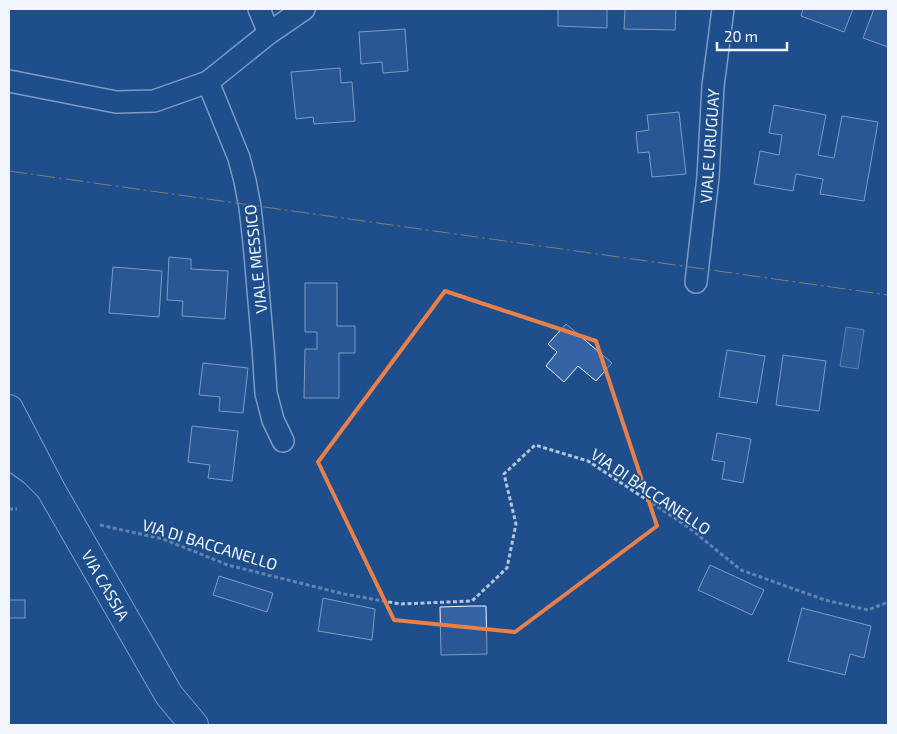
<svg xmlns="http://www.w3.org/2000/svg" width="897" height="734" font-family="'Exo 2',sans-serif">
	<style>
		.water { fill: #3b69a3; stroke: #a8bbd7 }
		.building { fill: #3563a3; stroke: #f2f6ff }
		.lines { fill: none; stroke-linecap: round; stroke-linejoin: round }
		.minor-casing { stroke: #f2f6ff; stroke-width: 24 }
		.primary-casing { stroke: #f2f6ff; stroke-width: 30 }
		.trunk-casing { stroke: #f2f6ff; stroke-width: 30 }
		.path { stroke: #b3c4dc; stroke-width: 3; stroke-dasharray: 4 2.5; stroke-linecap: butt }
		.minor { stroke: #1f4e8c; stroke-width: 21 }
		.primary { stroke: #1f4e8c; stroke-width: 28 }
		.trunk { stroke: #1f4e8c; stroke-width: 28 }
		.power { stroke: #ffb74d; stroke-width: 1; stroke-dasharray: 18 4 2.5 4; stroke-linecap: butt }
		.marked { fill: none; stroke: #ea8049; stroke-width: 4; stroke-linejoin: round }
		.labels { text-anchor: middle; dominant-baseline: central; stroke-width: 4; stroke-linejoin: round; paint-order: stroke }
		.street-label { font-size: 16px; fill: #f2f6ff; stroke: #1f4e8c }
	</style>
	<rect width="100%" height="100%" fill="#1f4e8c"/>
	<!-- water -->
	<polygon class="water" points="846,327 864,330 858,369 840,366"/>
	<!-- building -->
	<g class="building">
		<polygon points="558,9 607,9 607,28 558,26"/>
		<polygon points="625,9 676,9 675,30 624,29"/>
		<polygon points="803,9 853,9 844,32 801,16"/>
		<polygon points="874,9 888,9 888,47 863,38"/>
		<polygon points="405,29 408,71 383,73 382,62 361,64 359,32"/>
		<polygon points="340,68 341,83 352,82 355,121 314,124 313,117 296,119 291,72"/>
		<polygon points="774,105 826,115 818,155 834,158 842,116 878,122 864,201 820,194 823,179 796,174 793,191 754,184 760,151 779,155 782,135 769,133"/>
		<polygon points="679,112 686,174 652,177 649,152 638,153 636,132 649,130 647,115"/>
		<polygon points="169,257 191,259 191,269 228,271 225,319 182,316 183,301 167,300"/>
		<polygon points="113,267 162,271 159,317 109,313"/>
		<polygon points="305,283 337,283 337,326 355,326 355,353 339,353 339,398 304,398 305,349 317,349 317,332 305,332"/>
		<polygon points="566,324 612,363 596,381 578,366 564,382 546,366 557,352 548,344"/>
		<polygon points="727,350 765,356 757,403 719,397"/>
		<polygon points="783,355 826,361 819,411 776,405"/>
		<polygon points="203,363 248,368 243,413 219,411 220,397 199,395"/>
		<polygon points="192,426 238,431 232,481 208,478 210,465 188,462"/>
		<polygon points="717,433 751,439 743,483 722,479 725,462 712,460"/>
		<polygon points="710,565 764,590 752,615 698,590"/>
		<polygon points="219,576 273,593 267,612 213,595"/>
		<polygon points="323,598 375,609 372,640 318,631"/>
		<rect x="9" y="600" width="16" height="18"/>
		<polygon points="472,606 486,606 487,654 441,655 440,607"/>
		<polygon points="802,608 871,626 864,658 850,654 845,675 788,661"/>
	</g>
	<g class="lines">
		<!-- minor casing -->
		<g class="minor-casing">
			<g id="minor">
				<polyline points="259,9 269,33"/>
				<polyline points="9,81 116,102 154,101 208,82 269,33 304,9"/>
				<polyline points="208,82 239,158 245,181 250,207 254,243 263,347 266,393 273,420 283,441"/>
				<polyline points="696,282 708,177 713,86 723,9"/>
			</g>
		</g>
		<!-- primary casing -->
		<g class="primary-casing">
			<polyline id="primary" points="9,454 34,472 50,488 169,695 194,725"/>
		</g>
		<!-- trunk casing -->
		<g class="trunk-casing">
			<polyline id="trunk" points="9,409 50,488"/>
		</g>
		<!-- path -->
		<g class="path">
			<polyline points="9,509 17,509"/>
			<polyline points="100,525 163,539 228,565 344,594 400,604 472,601 507,568 516,524 504,474 535,445 588,461 688,527 741,570 825,600 868,610 888,602"/>
		</g>
		<!-- minor -->
		<use href="#minor" class="minor"/>
		<!-- primary -->
		<use href="#primary" class="primary"/>
		<!-- trunk -->
		<use href="#trunk" class="trunk"/>
		<!-- power -->
		<polyline class="power" points="9,171 888,295"/>
	</g>
	<!-- marked area -->
	<path d="M0 0H897V734H0ZM445,291L596,341L657,526L515,632L394,620L318,462Z" fill="#1f4e8c" fill-opacity=".55" fill-rule="evenodd"/>
	<path class="marked" d="M445,291L596,341L657,526L515,632L394,620L318,462Z"/>
	<g class="labels">
		<!-- street labels -->
		<g class="street-label">
			<text transform="translate(709 146) rotate(-86)">VIALE URUGUAY</text>
			<text transform="translate(255 259) rotate(-96)">VIALE MESSICO</text>
			<text transform="translate(651 491) rotate(34)">VIA DI BACCANELLO</text>
			<text transform="translate(210 544) rotate(17)">VIA DI BACCANELLO</text>
			<text transform="translate(106 585) rotate(60)">VIA CASSIA</text>
		</g>
	</g>
	<!-- border -->
	<rect width="897" height="734" fill="none" stroke="#f2f6ff" stroke-width="20"/>
	<!-- scale -->
	<path d="M717 42v8h70v-8" fill="none" stroke="#f2f6ff" stroke-width="2.5"/>
	<text x="724" y="42" font-size="15" fill="#f2f6ff" stroke="#1f4e8c" stroke-width="4" paint-order="stroke">20 m</text>
</svg>
